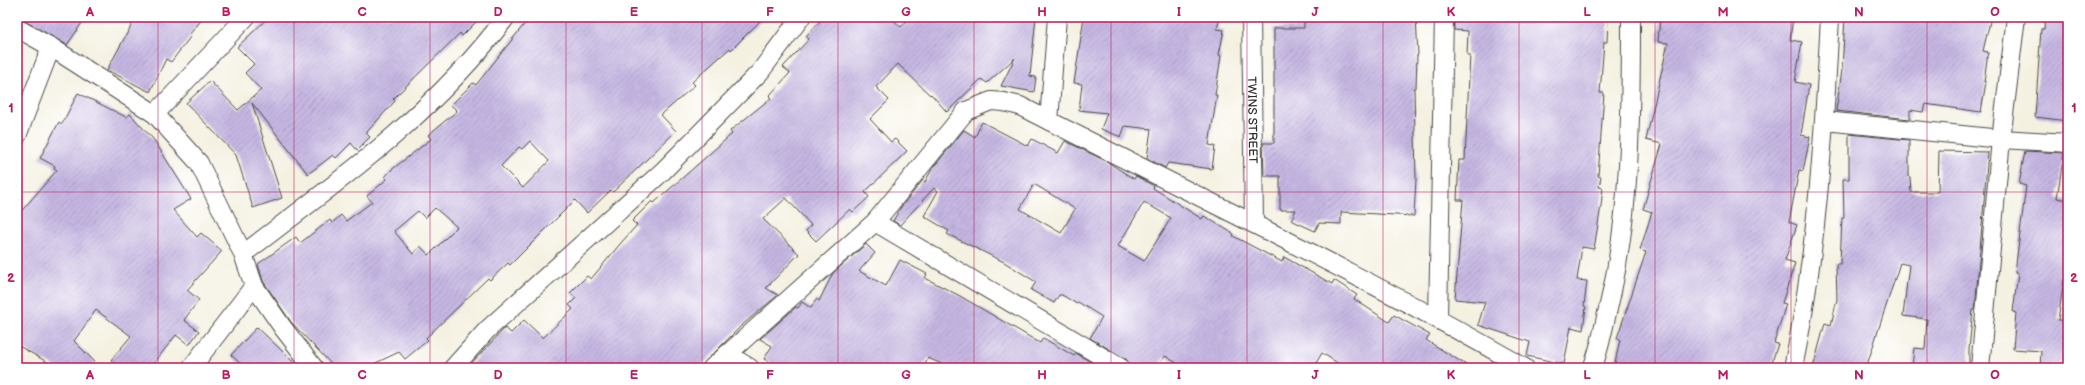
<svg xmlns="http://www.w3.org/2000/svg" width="2085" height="385" font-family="'Balsamiq Sans',sans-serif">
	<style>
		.building { fill: url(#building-hatch); fill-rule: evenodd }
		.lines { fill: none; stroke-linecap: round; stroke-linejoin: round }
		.minor-casing { stroke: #494946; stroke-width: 20 }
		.minor { stroke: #fff; stroke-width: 18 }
		.grid { fill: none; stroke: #c2185b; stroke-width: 1; stroke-opacity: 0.55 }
		.labels { text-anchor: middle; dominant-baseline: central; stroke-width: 3; stroke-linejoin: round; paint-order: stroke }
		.street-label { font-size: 12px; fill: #2b2b2b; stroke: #fff }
		.neatline { fill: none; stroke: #c2185b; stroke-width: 1.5 }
		.grid-label { font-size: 13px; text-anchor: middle; font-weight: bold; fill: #c2185b }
	</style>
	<defs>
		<pattern id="building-hatch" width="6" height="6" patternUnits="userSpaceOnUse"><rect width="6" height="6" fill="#c6b7e3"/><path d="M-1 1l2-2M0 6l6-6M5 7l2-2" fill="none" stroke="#a195b8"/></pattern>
	</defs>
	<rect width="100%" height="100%" fill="#fff"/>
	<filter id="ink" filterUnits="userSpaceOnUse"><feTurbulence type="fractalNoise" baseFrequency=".025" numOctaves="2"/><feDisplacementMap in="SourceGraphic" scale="8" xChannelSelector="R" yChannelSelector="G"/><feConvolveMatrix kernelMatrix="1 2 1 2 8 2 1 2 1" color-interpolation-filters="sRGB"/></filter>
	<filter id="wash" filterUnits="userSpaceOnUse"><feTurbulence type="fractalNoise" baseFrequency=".012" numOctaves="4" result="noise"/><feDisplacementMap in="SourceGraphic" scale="16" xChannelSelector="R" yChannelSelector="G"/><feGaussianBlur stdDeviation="0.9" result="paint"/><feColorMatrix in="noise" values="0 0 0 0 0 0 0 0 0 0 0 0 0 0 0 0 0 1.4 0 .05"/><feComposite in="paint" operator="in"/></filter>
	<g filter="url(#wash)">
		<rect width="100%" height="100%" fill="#f4f1e1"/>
		<g id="blocks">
			<!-- building -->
			<g class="building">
				<polygon points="17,17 86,17 67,45"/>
				<polygon points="136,17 204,17 189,35 191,36 171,62 166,59 150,92 107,70"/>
				<polygon points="269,17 481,17 462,36 460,33 393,99 395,101 366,133 370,137 357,150 351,143 336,158 333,155 308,174 252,103 282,198 253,208 236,155 186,103 210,81 238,110 261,90 245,73 254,64 237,47"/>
				<path d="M530,17H764L731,50L730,48L692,82L695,85L661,115L676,131L613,192L611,190L587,213L575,200L510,265L508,263L490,280L488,278L426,338L428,340L405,359L399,352L365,368H335L291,322L263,281L258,264L296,237L300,243L330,220L332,223L341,215L346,221L372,202L367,196L387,179L385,177L390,171L431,139L428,135L457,111L451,105L473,83L476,85ZM530,141L549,161L523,188L501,166L519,147L522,149ZM435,208L457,227L429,255L420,246L413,254L394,231L418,211L425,218Z"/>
				<polygon points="824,17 890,17 901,27 910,17 1036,17 1030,76 1036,77 1034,92 1001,86 1015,58 987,83 981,79 947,112 931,94 930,95 898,64 876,87 889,100 870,119 891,142 895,139 907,151 865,192 869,197 853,212 850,209 816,241 806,231 811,225 786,198 763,219 799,254 766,288 778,295 740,327 699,368 467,368 505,328 511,333 524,320 543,338 573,309 569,305 576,298 570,293 587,276 591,279 620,244 637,225 632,221 652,201 654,203 732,134 730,131 771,98 769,96 790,73 783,67 809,39 806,36"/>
				<polygon points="1084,17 1220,17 1217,29 1224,30 1219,55 1221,56 1215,95 1217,95 1209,145 1215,146 1212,169 1168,163 1165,168 1147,158 1151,129 1125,126 1121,137 1101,129 1107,113 1079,110 1082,84 1074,83"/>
				<polygon points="1416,17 1418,55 1417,55 1416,88 1414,88 1416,179 1414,216 1341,212 1341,224 1319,223 1315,231 1291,220 1296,210 1280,210 1280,176 1264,176 1263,143 1274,143 1274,28 1304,28 1304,18"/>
				<polygon points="1454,17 1608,17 1607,42 1604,42 1600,93 1604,93 1598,176 1601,177 1599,187 1603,188 1601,206 1594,249 1582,247 1577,280 1587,281 1584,306 1586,307 1583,330 1571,327 1564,364 1527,356 1530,342 1478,325 1485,302 1455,299 1463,200 1457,200 1459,160 1465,160 1470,55 1467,55 1468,31 1454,30"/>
				<polygon points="1660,17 1793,17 1790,40 1802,42 1795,82 1809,85 1801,135 1810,137 1803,171 1799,170 1789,222 1797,225 1785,260 1795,263 1782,303 1786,304 1774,343 1778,344 1770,368 1614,368 1620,339 1617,338 1646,252 1640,250 1652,212 1643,209 1662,144 1646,140 1668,43 1658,42"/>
				<polygon points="1845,17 1991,17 1983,51 1988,52 1984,82 1986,82 1981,112 1925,104 1923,112 1910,110 1910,119 1836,111 1842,70"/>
				<polygon points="2045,17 2068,17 2068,121 2035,117 2041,29 2044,29"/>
				<polygon points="78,93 126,117 130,114 154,140 191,199 173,210 197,237 201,233 222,251 187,290 199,300 184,320 199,331 189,345 176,335 150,368 120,368 111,360 131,336 96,310 74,341 101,368 58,368 17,345 17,216 57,170 54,168 55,166 40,158 59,122 62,124"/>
				<path d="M982,122L1028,146L1032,139L1058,153L1065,141L1106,161L1134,179L1136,176L1154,186L1153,188L1202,219L1204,216L1234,234L1233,236L1282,262L1284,257L1332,284L1334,280L1357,295L1354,299L1389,322L1394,315L1430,335L1426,340L1471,368H1345L1322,353L1313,368H1185L1165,356L1157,368H1131L1126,359L1090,338L1102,317L1078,302L1077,304L1062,295H1059L1054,303L1031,290L1036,282L1004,262L947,234L949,231L924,216L938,191L934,188L900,225L893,221L901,207L923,180L925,182L932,169L964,130L975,137ZM1034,184L1075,209L1061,233L1020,209ZM1144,202L1171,218L1144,261L1118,246Z"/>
				<polygon points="1849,134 1909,140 1909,177 1910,177 1911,192 1938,192 1939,151 1988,152 1975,310 1973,310 1969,349 1969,368 1912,368 1914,348 1925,349 1927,319 1903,316 1909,265 1900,263 1866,368 1813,368 1825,323 1831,325 1837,299 1836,264 1840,264 1842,218 1844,218 1843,179 1849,179"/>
				<polygon points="2025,151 2064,153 2057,198 2068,200 2068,281 2064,280 2058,320 2068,321 2068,368 2040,368 2041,351 2013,349 2016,313 2013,312 2018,273 2015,272 2026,186 2019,184"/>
				<polygon points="866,244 875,253 859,271 886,286 900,260 927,274 925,278 960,296 1040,343 1043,338 1074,356 1076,353 1100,368 951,368 928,358 922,368 779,368 764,359 772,346 760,339 796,307 798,308 802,302 811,308 816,299 819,301 833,273"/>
				<polygon points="257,327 277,346 299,368 245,368 231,355"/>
			</g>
		</g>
	</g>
	<g filter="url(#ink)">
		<use href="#blocks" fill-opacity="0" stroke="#494946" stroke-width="1"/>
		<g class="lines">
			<!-- minor casing -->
			<g class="minor-casing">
				<g id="minor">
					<path id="s1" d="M1251,17L1254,222"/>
					<polyline points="17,28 51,47 155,114 199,163 243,254 254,286 283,328 314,368"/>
					<polyline points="155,114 246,17"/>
					<polyline points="1049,121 1057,17"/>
					<polyline points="1825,121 2001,139 2068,143"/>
					<polyline points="17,136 51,47"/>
					<polyline points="875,222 1121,368"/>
					<path d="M243,254C338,182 434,114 506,17"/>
					<polyline points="1438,318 1444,17"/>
					<polyline points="727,354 750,368"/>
					<polyline points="191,368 254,286"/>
					<polyline points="453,368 487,330 663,171 760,72 801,17"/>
					<path d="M712,368L875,222L966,111L991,101L1004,102L1020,106C1189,193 1360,273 1525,368"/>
					<path d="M1592,368C1600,350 1603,328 1608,309C1631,213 1631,116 1631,17"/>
					<path d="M1793,368C1817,253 1824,134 1830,17"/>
					<polyline points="1980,368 2001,139 2016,17"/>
				</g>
			</g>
			<!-- minor -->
			<use href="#minor" class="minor"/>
		</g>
	</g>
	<!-- grid -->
	<path class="grid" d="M158,17V368M294,17V368M430,17V368M566,17V368M702,17V368M838,17V368M974,17V368M1111,17V368M1247,17V368M1383,17V368M1519,17V368M1655,17V368M1791,17V368M1927,17V368M17,192H2068"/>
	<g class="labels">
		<!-- street labels -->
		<g class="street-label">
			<text stroke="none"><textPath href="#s1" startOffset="103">TWINS STREET</textPath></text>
		</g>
	</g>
	<!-- margin -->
	<rect width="2085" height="385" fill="none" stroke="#fff" stroke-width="44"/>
	<rect x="22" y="22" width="2041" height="341" class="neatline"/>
	<g class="grid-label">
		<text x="90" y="16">A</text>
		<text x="226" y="16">B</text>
		<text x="362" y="16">C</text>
		<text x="498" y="16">D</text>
		<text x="634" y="16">E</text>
		<text x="770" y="16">F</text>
		<text x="906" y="16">G</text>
		<text x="1042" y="16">H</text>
		<text x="1179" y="16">I</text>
		<text x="1315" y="16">J</text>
		<text x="1451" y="16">K</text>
		<text x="1587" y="16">L</text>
		<text x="1723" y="16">M</text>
		<text x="1859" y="16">N</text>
		<text x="1995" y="16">O</text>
		<text x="11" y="112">1</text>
		<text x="2074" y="112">1</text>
		<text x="11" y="282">2</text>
		<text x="2074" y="282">2</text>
		<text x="90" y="379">A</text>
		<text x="226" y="379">B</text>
		<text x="362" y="379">C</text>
		<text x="498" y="379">D</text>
		<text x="634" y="379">E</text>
		<text x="770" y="379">F</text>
		<text x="906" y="379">G</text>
		<text x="1042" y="379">H</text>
		<text x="1179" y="379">I</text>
		<text x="1315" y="379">J</text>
		<text x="1451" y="379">K</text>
		<text x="1587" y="379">L</text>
		<text x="1723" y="379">M</text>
		<text x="1859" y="379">N</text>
		<text x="1995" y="379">O</text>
	</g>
</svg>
